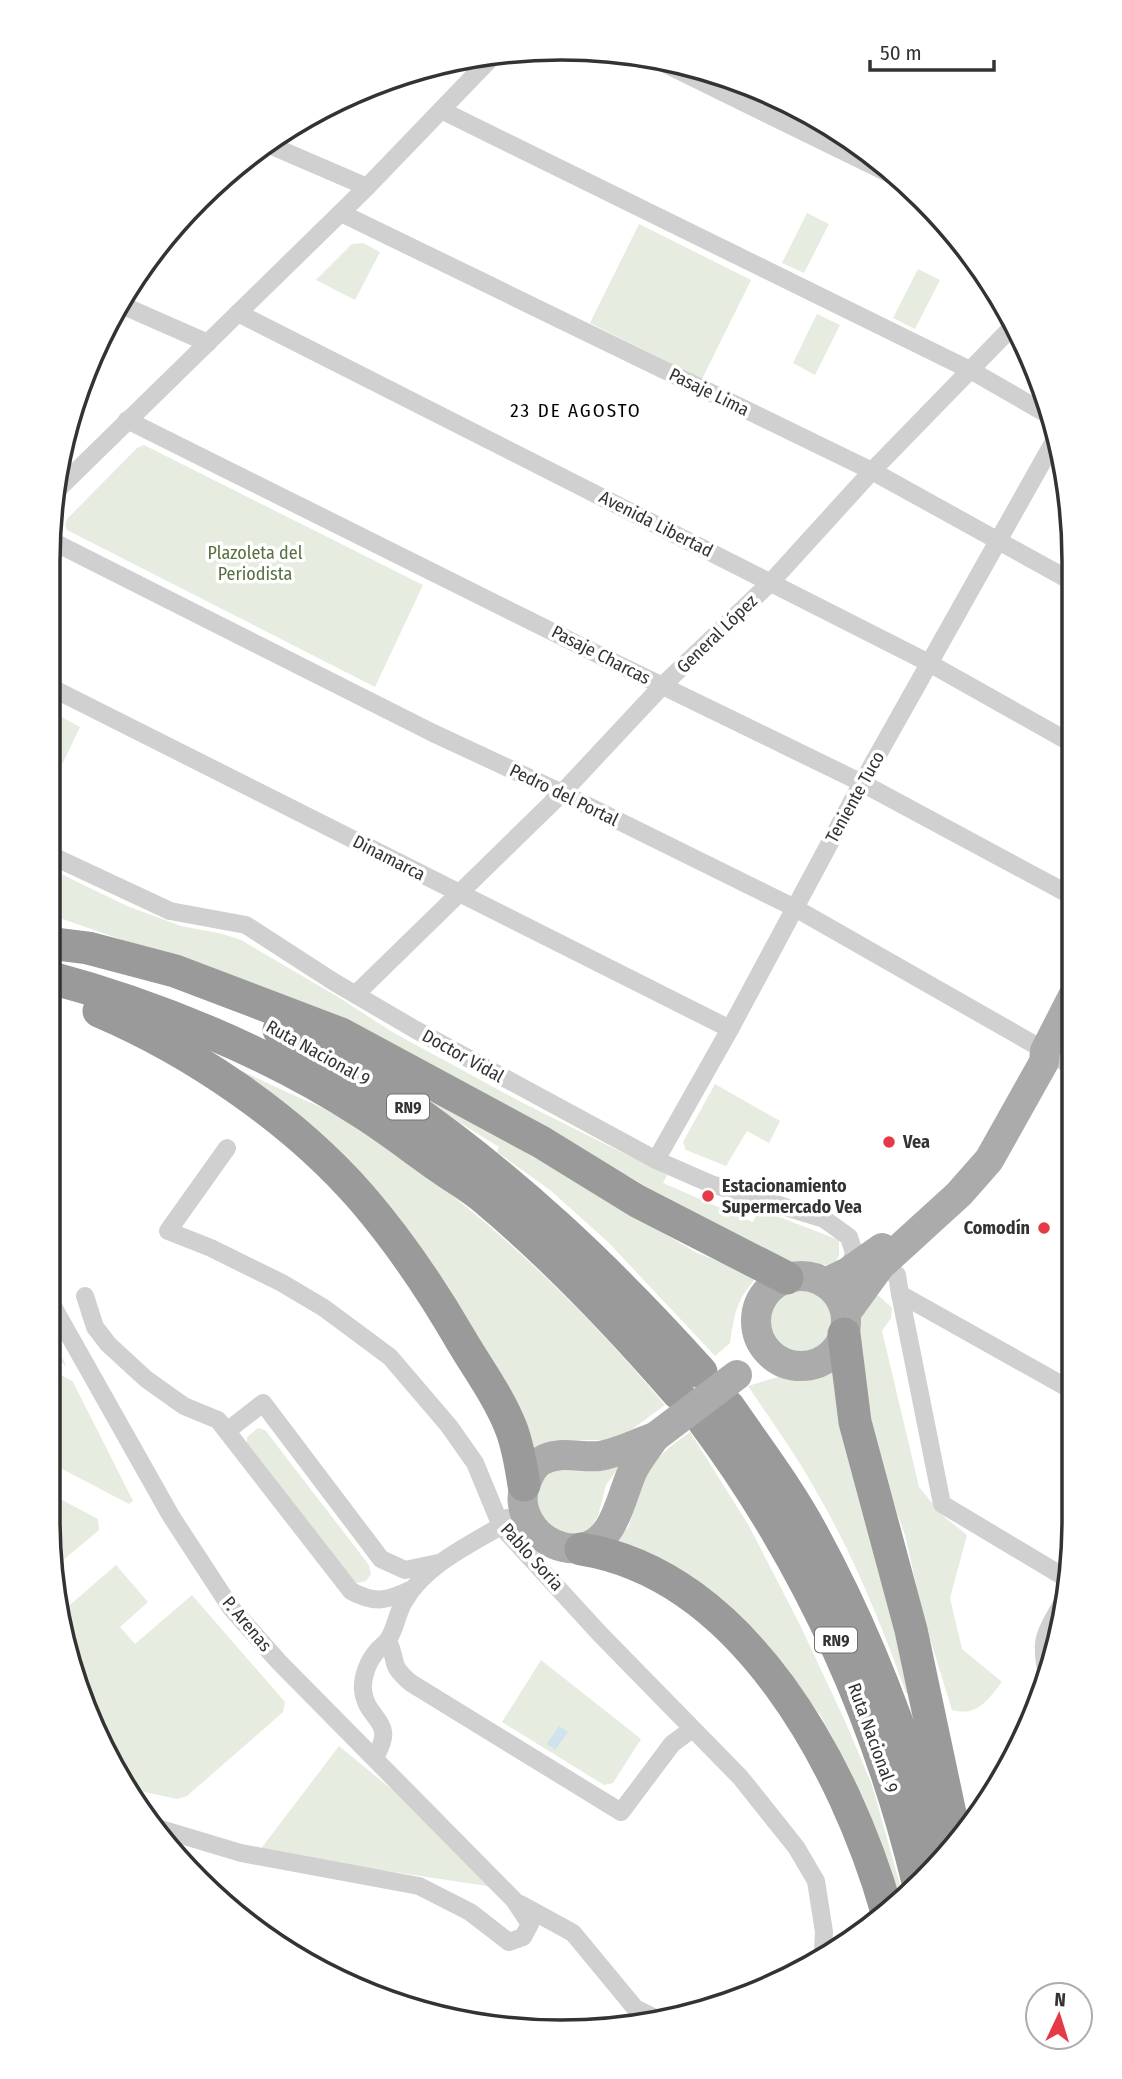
<svg xmlns="http://www.w3.org/2000/svg" width="1122" height="2079" font-family="'Fira Sans Condensed',sans-serif">
	<style>
		.green { fill: #e6ecdf }
		.water { fill: #cfe2ee }
		.lines { fill: none; stroke-linecap: round; stroke-linejoin: round }
		.minor { stroke: #d0d0d0; stroke-width: 18 }
		.primary { stroke: #ababab; stroke-width: 30 }
		.motorway { stroke: #9a9a9a; stroke-width: 33 }
		.primary-bridge { stroke: #ababab; stroke-width: 30 }
		.poi-dot { fill: #e63946; stroke: #fff; stroke-width: 2.5 }
		.labels { text-anchor: middle; dominant-baseline: central; stroke-width: 7; stroke-linejoin: round; paint-order: stroke }
		.shield { fill: #fff; stroke: #707070; stroke-width: 2 }
		.shield-label { font-size: 16px; font-weight: bold; fill: #333 }
		.street-label { font-size: 18px; fill: #333; stroke: #fff }
		.park-label { font-size: 18px; fill: #56703f; stroke: #fff }
		.poi-label { font-size: 18px; font-weight: bold; fill: #333; stroke: #fff; text-anchor: start }
		.neighbourhood-label { font-size: 19px; letter-spacing: 2px; fill: #000; stroke: #fff }
		.rim { fill: none; stroke: #333; stroke-width: 3.5 }
	</style>
	<rect width="100%" height="100%" fill="#fff"/>
	<!-- green -->
	<g class="green">
		<polygon points="807,213 829,224 804,273 782,263"/>
		<polygon points="639,224 751,280 702,379 590,323"/>
		<polygon points="363,243 380,252 355,300 316,280 352,244"/>
		<polygon points="918,269 940,280 915,329 893,318"/>
		<polygon points="817,314 840,325 815,375 793,363"/>
		<polygon points="144,445 423,585 375,687 67,530 65,525 67,519 137,448"/>
		<polygon points="58,715 80,727 56,777 48,773 48,736"/>
		<polygon points="48,871 61,874 127,906 181,926 223,934 241,940 338,997 394,1033 523,1103 667,1175 663,1183 753,1222 759,1209 839,1240 839,1255 836,1261 828,1265 778,1261 660,1199 637,1181 327,1011 48,914"/>
		<path d="M195,1049C227,1064 259,1079 291,1094C307,1101 324,1108 339,1117C462,1190 573,1296 665,1405L631,1430L607,1440H565L543,1445L526,1454L423,1264Z"/>
		<path d="M356,1058L501,1138L697,1253L758,1276C736,1300 735,1312 730,1343L715,1356L608,1242L550,1190L497,1152L499,1147Z"/>
		<polygon points="715,1084 780,1121 769,1143 747,1131 726,1166 686,1150 683,1142"/>
		<circle cx="799" cy="1321" r="32"/>
		<path d="M872,1296H879L892,1308L891,1318L882,1331L919,1487L942,1515L967,1535L950,1598L962,1649L1002,1682C988,1700 977,1717 952,1710L924,1619L905,1535L865,1420L858,1325L859,1312Z"/>
		<polygon points="47,1328 67,1367 47,1349"/>
		<polygon points="47,1366 73,1382 133,1501 129,1504 47,1461"/>
		<path d="M835,1371L894,1617L910,1693H906C880,1620 852,1552 812,1484C793,1450 769,1418 748,1386L781,1376L808,1377Z"/>
		<polygon points="258,1428 265,1430 369,1565 371,1574 366,1581 357,1583 354,1581 247,1443 247,1437"/>
		<polygon points="690,1432 749,1526 800,1625 845,1721 872,1785 904,1899 900,1904 844,1759 821,1716 793,1681 611,1541 628,1528 634,1510 641,1474 671,1446"/>
		<polygon points="627,1456 606,1485 598,1516 590,1529 579,1536 565,1538 542,1524 536,1495 542,1481 552,1471"/>
		<polygon points="47,1492 98,1519 99,1530 55,1567 47,1518"/>
		<polygon points="116,1565 148,1602 120,1627 135,1644 192,1595 285,1702 283,1712 187,1796 177,1799 131,1789 75,1684 63,1611"/>
		<polygon points="541,1660 641,1739 613,1783 604,1785 502,1722"/>
		<polygon points="339,1746 514,1890 262,1852 260,1850"/>
	</g>
	<!-- water -->
	<polygon class="water" points="559,1726 568,1732 555,1750 547,1744"/>
	<g class="lines">
		<!-- minor -->
		<g class="minor">
			<polyline points="653,58 906,182"/>
			<polyline points="441,110 972,371 1052,417"/>
			<polyline points="265,143 367,187"/>
			<polyline points="341,213 872,471 1071,581"/>
			<polyline points="117,303 208,343"/>
			<polyline points="238,313 929,663 1071,743"/>
			<polyline points="127,420 601,656 862,783 1072,896"/>
			<polyline points="54,493 367,187 495,54"/>
			<polyline points="48,539 433,733 562,793 795,908 1072,1066"/>
			<polyline points="48,686 730,1029"/>
			<polyline points="48,854 170,911 246,925 334,982 416,1030 656,1160 711,1184 824,1219 849,1237 854,1253 848,1272"/>
			<polyline points="356,994 562,793 662,686 771,582 872,471 1013,326"/>
			<polyline points="227,1148 168,1231 211,1248 282,1283 324,1308 390,1357 449,1426 475,1463 501,1526 600,1634 740,1777 796,1847 816,1881 824,1932 823,1952"/>
			<polyline points="656,1160 730,1029 862,783 1057,436"/>
			<polyline points="880,1266 897,1275 900,1294 1073,1391"/>
			<polyline points="900,1294 942,1504 1069,1580"/>
			<polyline points="47,1296 171,1516 231,1608 279,1662 514,1900 530,1924 523,1937 509,1942 470,1912 419,1886 241,1853 151,1826"/>
			<path d="M85,1296L95,1327L108,1344L146,1379L184,1406L218,1420L351,1591C375,1604 387,1601 412,1589"/>
			<polyline points="227,1431 263,1403 381,1559 405,1570 438,1563"/>
			<path d="M388,1641C399,1662 387,1663 411,1683L621,1812L672,1744L692,1729"/>
			<path d="M1047,1675C1038,1634 1048,1631 1066,1596"/>
			<path d="M375,1757C398,1720 366,1721 363,1690C362,1677 368,1661 377,1651C380,1647 385,1644 388,1640C396,1628 397,1612 405,1600C426,1565 467,1546 501,1526L507,1518"/>
			<polyline points="520,1904 573,1933 635,2008 653,2017"/>
		</g>
		<!-- primary -->
		<g class="primary">
			<circle cx="801" cy="1321" r="45"/>
			<polyline points="825,1283 848,1272 882,1248"/>
			<polyline points="846,1313 880,1266 959,1194 989,1160 1044,1062 1045,1051 1072,998"/>
			<path d="M655,1437C648,1447 640,1457 634,1468C621,1493 616,1544 580,1548C543,1553 509,1512 528,1478C531,1471 535,1465 541,1461C559,1450 581,1458 599,1456C618,1453 637,1443 655,1437Z"/>
		</g>
		<!-- motorway -->
		<g class="motorway">
			<polyline points="48,943 88,948 175,971 341,1034 541,1142 637,1201 787,1278"/>
			<path d="M48,977C154,1005 271,1053 363,1113C390,1130 415,1150 441,1168C455,1178 471,1187 484,1198C555,1257 618,1324 678,1393"/>
			<path d="M99,1011C193,1051 294,1120 361,1197C399,1241 432,1290 461,1340C478,1369 499,1397 511,1428C518,1446 521,1465 524,1485"/>
			<path d="M279,1030C323,1050 362,1075 402,1102C515,1180 609,1270 701,1372"/>
			<polyline points="844,1334 855,1422 911,1630 955,1837"/>
			<path d="M728,1406C757,1448 789,1490 813,1535C868,1636 909,1745 939,1856"/>
			<path d="M704,1422C808,1562 877,1713 918,1882"/>
			<path d="M581,1549C744,1575 846,1768 887,1912"/>
		</g>
		<!-- primary-bridge -->
		<polyline class="primary-bridge" points="655,1437 737,1375"/>
	</g>
	<!-- markers -->
	<g class="poi-dot">
		<circle cx="889" cy="1142" r="7"/>
		<circle cx="708" cy="1196" r="7"/>
		<circle cx="1044" cy="1228" r="7"/>
	</g>
	<g class="labels">
		<!-- shield labels -->
		<g class="shield">
			<rect x="387" y="1094.5" width="42" height="25" rx="5"/>
			<rect x="815" y="1627.5" width="42" height="25" rx="5"/>
		</g>
		<g class="shield-label">
			<text x="408" y="1107">RN9</text>
			<text x="836" y="1640">RN9</text>
		</g>
		<!-- street labels -->
		<g class="street-label">
			<text transform="translate(709 392) rotate(26)">Pasaje Lima</text>
			<text transform="translate(656 524) rotate(27)">Avenida Libertad</text>
			<text transform="translate(717 634) rotate(-44)">General López</text>
			<text transform="translate(601 655) rotate(27)">Pasaje Charcas</text>
			<text transform="translate(564 795) rotate(26)">Pedro del Portal</text>
			<text transform="translate(855 797) rotate(-61)">Teniente Tuco</text>
			<text transform="translate(389 858) rotate(27)">Dinamarca</text>
			<text transform="translate(318 1053) rotate(29)">Ruta Nacional 9</text>
			<text transform="translate(463 1056) rotate(29)">Doctor Vidal</text>
			<text transform="translate(532 1557) rotate(48)">Pablo Soria</text>
			<text transform="translate(247 1624) rotate(50)">P. Arenas</text>
			<text transform="translate(873 1738) rotate(70)">Ruta Nacional 9</text>
		</g>
		<!-- park labels -->
		<g class="park-label">
			<text x="255" y="553">Plazoleta del<tspan x="255" dy="21">Periodista</tspan></text>
		</g>
		<!-- poi labels -->
		<g class="poi-label">
			<text x="903" y="1142">Vea</text>
			<text x="722" y="1186">Estacionamiento<tspan x="722" dy="21">Supermercado Vea</tspan></text>
			<text x="1030" y="1228" text-anchor="end">Comodín</text>
		</g>
		<!-- neighbourhood labels -->
		<g class="neighbourhood-label">
			<text x="576" y="410">23 DE AGOSTO</text>
		</g>
	</g>
	<!-- crop -->
	<path d="M0 0H1122V2079H0ZM561 60H561A501 501 0 0 1 1062 561V1519A501 501 0 0 1 561 2020H561A501 501 0 0 1 60 1519V561A501 501 0 0 1 561 60Z" fill="#fff" fill-rule="evenodd"/>
	<path class="rim" d="M561 60H561A501 501 0 0 1 1062 561V1519A501 501 0 0 1 561 2020H561A501 501 0 0 1 60 1519V561A501 501 0 0 1 561 60Z"/>
	<!-- north arrow -->
	<g transform="translate(1059 2016) rotate(4)"><circle r="33" fill="#ffffff" stroke="#adadad" stroke-width="2"/>
	<path d="M0-5L12 26L0 18L-12 26Z" fill="#e63946"/>
	<text y="-10" font-size="19" font-weight="bold" text-anchor="middle" fill="#333333">N</text>
	</g>
	<!-- scale -->
	<path d="M870 60v10h124v-10" fill="none" stroke="#333333" stroke-width="3.5"/>
	<text x="880" y="60" font-size="21" fill="#333333" stroke="#ffffff" stroke-width="5" paint-order="stroke">50 m</text>
</svg>
